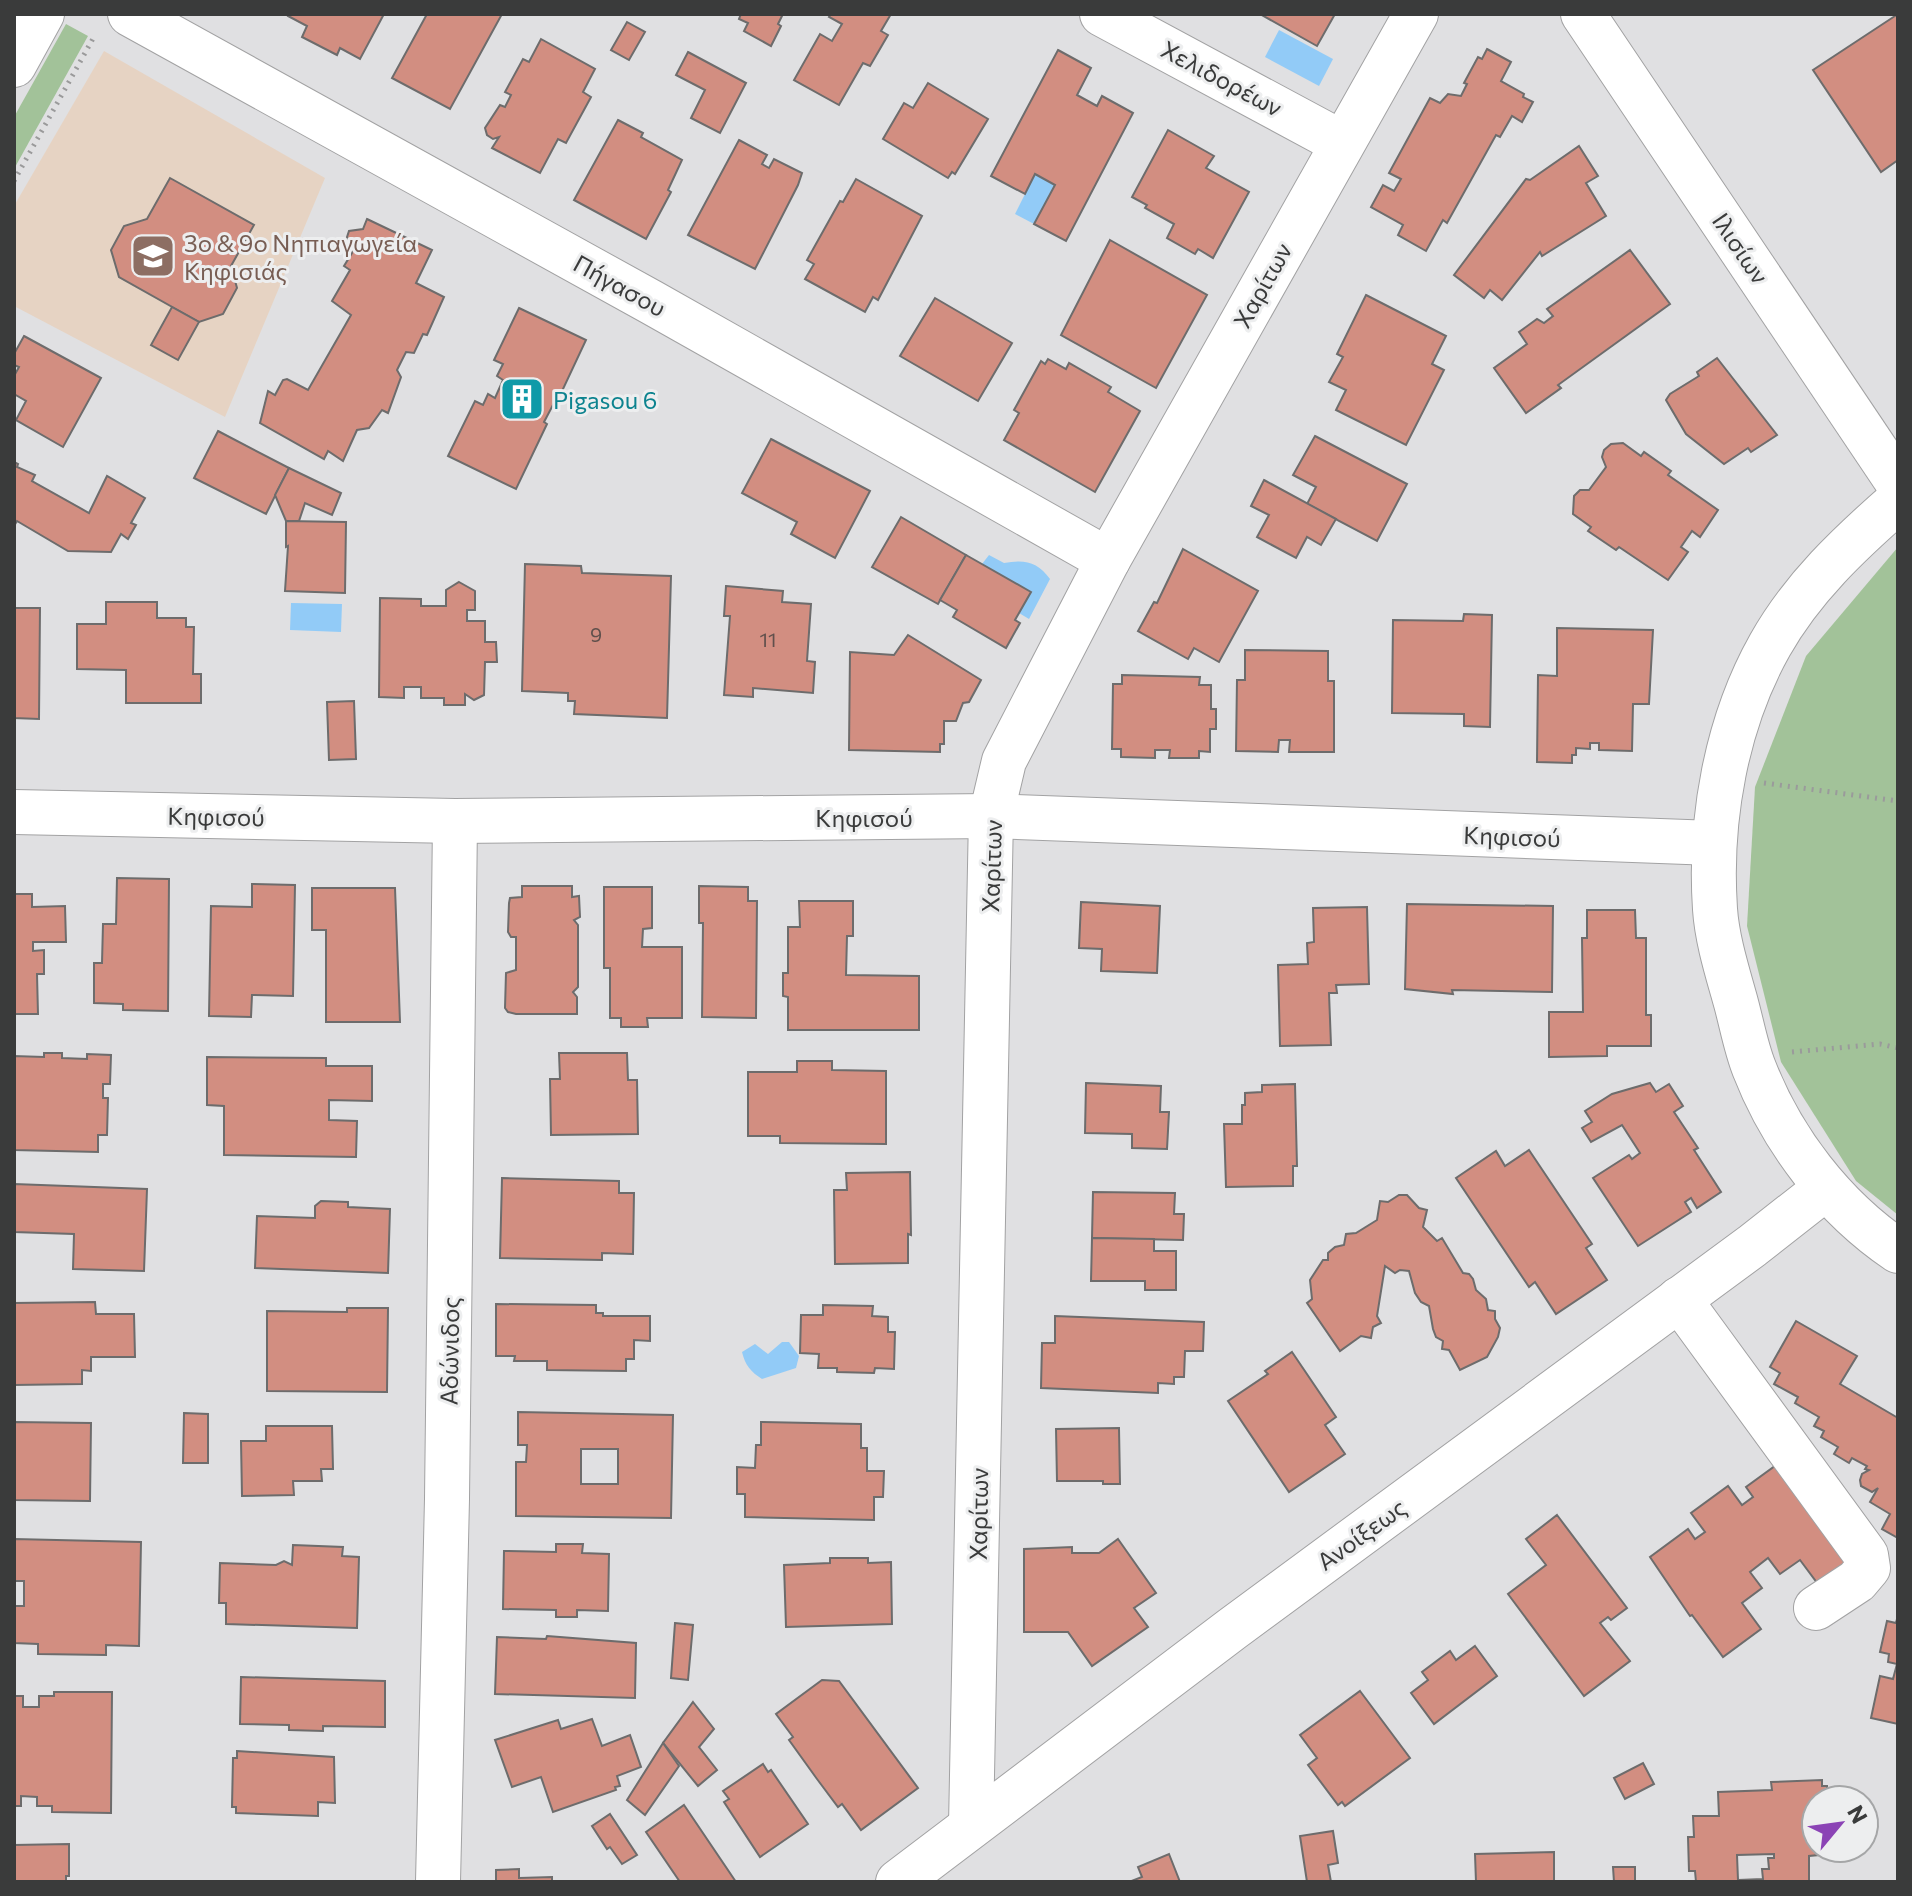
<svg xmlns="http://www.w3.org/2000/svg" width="1912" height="1896" font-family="Commissioner,sans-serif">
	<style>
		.education { fill: #e6d3c3 }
		.green { fill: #a2c299 }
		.water { fill: #92cbf7 }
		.building { fill: #d28e81; stroke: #6d6c6c; stroke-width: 2; fill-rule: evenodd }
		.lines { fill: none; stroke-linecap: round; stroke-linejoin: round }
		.minor-casing { stroke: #a2a2a3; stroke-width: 46 }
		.major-casing { stroke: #a2a2a3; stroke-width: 46 }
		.path { stroke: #9a9a9b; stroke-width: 5; stroke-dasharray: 2 6; stroke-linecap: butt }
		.minor { stroke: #fff; stroke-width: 44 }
		.major { stroke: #fff; stroke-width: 44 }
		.labels { text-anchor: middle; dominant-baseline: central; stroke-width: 6; stroke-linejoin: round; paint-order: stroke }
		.number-label { font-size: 20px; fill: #60504c }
		.street-label { font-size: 24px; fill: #3a3b3b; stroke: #edeeef }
		.education-label { font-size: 24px; fill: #785e54; stroke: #edeeef; text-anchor: start }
		.culture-label { font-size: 24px; fill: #0d838f; stroke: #edeeef; text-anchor: start }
	</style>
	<rect width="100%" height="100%" fill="#e0e0e2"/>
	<!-- education -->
	<polygon class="education" points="104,51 325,178 225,417 14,306 14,206"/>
	<!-- green -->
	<g class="green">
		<polygon points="66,24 88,36 14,169 14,117"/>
		<polygon points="1898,547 1898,1215 1856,1181 1781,1062 1747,926 1755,787 1806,656"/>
	</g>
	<!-- water -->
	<g class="water">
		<polygon points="1279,30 1333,59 1319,86 1265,57"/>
		<polygon points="1035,174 1055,185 1034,224 1015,214"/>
		<path d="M989,555L1004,563C1025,559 1038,562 1050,579L1029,619L1019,613L1031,592L982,564Z"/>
		<polygon points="291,603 342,604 341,632 290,630"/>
		<path d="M782,1342H789L799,1356L796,1368L762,1379C751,1372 745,1365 742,1352L755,1344L768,1354Z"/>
	</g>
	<!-- building -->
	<g class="building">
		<polygon points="289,14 384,14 360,59 340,48 337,55 302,37 307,26 288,16"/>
		<polygon points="427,14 502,14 450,109 392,78"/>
		<polygon points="741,14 783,14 778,24 781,26 771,46 744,31 748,23 739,19"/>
		<polygon points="831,14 891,14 881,31 888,35 870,66 863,63 839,105 794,80 820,34 832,41 842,24 829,17"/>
		<polygon points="1260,14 1335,14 1317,46"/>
		<polygon points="1898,14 1898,160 1881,172 1813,70"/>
		<polygon points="627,22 645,32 629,60 611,50"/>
		<polygon points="541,39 595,69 583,92 591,97 566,143 558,139 540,173 492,148 499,137 493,139 487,135 485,128 500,105 505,107 511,95 505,92 523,59 529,62"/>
		<polygon points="1487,49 1511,62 1501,81 1524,94 1523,97 1533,102 1522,122 1512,116 1500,137 1496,135 1447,223 1443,220 1426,251 1398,235 1403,225 1371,207 1383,185 1394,191 1401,179 1389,173 1430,98 1440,103 1448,94 1461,96 1467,84 1464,83 1478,57 1482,59"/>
		<polygon points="1058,50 1091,68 1077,95 1097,106 1102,96 1133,113 1066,241 1034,224 1055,185 1035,174 1025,194 991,176"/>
		<polygon points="688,52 746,83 720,133 691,118 705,90 676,75"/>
		<polygon points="928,83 988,119 955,174 952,172 948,178 883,139 904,103 913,108"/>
		<polygon points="618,120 643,133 641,137 682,160 668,190 671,192 646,239 574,200"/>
		<polygon points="1168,130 1214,156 1206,168 1249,192 1213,258 1198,249 1195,254 1167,238 1174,224 1145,208 1147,205 1132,197"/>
		<polygon points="739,140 767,155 762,164 769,168 774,159 802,173 798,185 755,269 688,235"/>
		<polygon points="1579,146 1598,176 1586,183 1606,216 1542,256 1540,252 1502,300 1490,290 1484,298 1454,275 1526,179 1530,180"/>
		<polygon points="170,178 254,225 231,266 237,288 223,314 199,322 119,277 111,250 124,226 147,219"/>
		<polygon points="856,179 922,216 878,300 873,297 865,312 805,279 814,264 807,260 840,201 843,202"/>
		<polygon points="367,219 432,250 416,283 444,297 427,335 423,334 414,353 406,352 397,370 401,377 388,413 382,410 369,428 357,430 343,461 328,451 324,459 260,423 268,391 275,395 283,380 287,379 308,390 351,315 332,301 350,270 344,266 352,253 351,243 347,237 349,231 363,229"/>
		<polygon points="1110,240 1207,295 1156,388 1061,335"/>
		<polygon points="1630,250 1670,304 1558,385 1561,388 1526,413 1494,368 1527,344 1519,332 1537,319 1544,323 1553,316 1547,309"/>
		<polygon points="1366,295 1446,336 1432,364 1444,370 1406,445 1336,410 1346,390 1329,382 1343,357 1337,354"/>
		<polygon points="935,298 1012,343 978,401 900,356"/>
		<polygon points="172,307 199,322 178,360 151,345"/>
		<polygon points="519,308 586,340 556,404 554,403 544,422 547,424 516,489 448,456 475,401 483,405 488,394 495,398 503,380 497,376 503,364 494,360"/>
		<polygon points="24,336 101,378 63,447 16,420 26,401 14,394 14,376 19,367 14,365 14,354"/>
		<polygon points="1717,358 1777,435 1751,452 1748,448 1724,464 1686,434 1666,400 1670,394 1699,376 1697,372"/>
		<polygon points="1048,359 1066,369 1069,363 1111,387 1108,392 1140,411 1095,492 1004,440 1019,413 1014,410 1041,361 1045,364"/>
		<polygon points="218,431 289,468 266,514 194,478"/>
		<polygon points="1315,436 1407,484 1377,541 1307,504 1316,487 1293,475"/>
		<polygon points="771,439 870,491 835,558 791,534 797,522 742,493"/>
		<polygon points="1623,443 1641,456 1644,452 1671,471 1668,475 1718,510 1700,537 1692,531 1681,547 1688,552 1668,580 1619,547 1616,550 1588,531 1591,527 1573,514 1574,496 1580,490 1589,490 1606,467 1602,457 1604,450 1611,444"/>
		<polygon points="14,462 18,464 17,467 35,475 32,481 89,513 107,476 145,498 131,523 136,525 128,539 121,534 111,552 68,551 17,521 14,526"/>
		<polygon points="289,468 341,493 332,515 305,503 299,521 286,521 275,495"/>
		<polygon points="1264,480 1336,519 1321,545 1307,537 1296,558 1257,537 1269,515 1251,506"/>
		<polygon points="901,517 966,555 938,604 872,567"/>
		<polygon points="286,521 346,522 345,593 285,591 288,546 286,547"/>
		<polygon points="1183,549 1258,591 1219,662 1194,648 1188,659 1138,631 1154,602 1157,603"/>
		<polygon points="966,555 1031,592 1015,620 1020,623 1006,648 953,617 957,610 940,600"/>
		<polygon points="525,564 581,566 582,573 671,576 667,718 574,714 575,701 568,701 568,693 522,691"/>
		<polygon points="459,582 475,591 475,610 467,610 467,621 485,621 485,642 496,642 497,662 485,662 484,695 474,700 465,694 465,705 444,705 444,698 421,698 421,687 404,687 404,698 379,697 380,598 421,599 421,606 446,606 446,590"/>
		<polygon points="726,586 783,591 782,602 811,604 807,661 815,662 813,693 753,688 753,697 724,695 730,616 724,616"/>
		<polygon points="106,602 157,602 157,618 186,618 186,627 194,627 193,674 201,674 201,703 126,703 126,670 77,669 77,624 106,624"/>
		<polygon points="14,608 40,608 39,719 14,718"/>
		<polygon points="1464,614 1492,615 1490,727 1464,726 1464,714 1392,713 1393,620 1463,621"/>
		<polygon points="1557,628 1653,630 1649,704 1633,704 1632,751 1599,750 1599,743 1590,743 1590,749 1576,748 1576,755 1572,755 1572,763 1537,762 1538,675 1557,676"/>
		<polygon points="908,635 981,680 969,702 963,703 956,721 944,721 944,744 940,744 940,752 849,750 850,652 894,655"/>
		<polygon points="1245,650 1328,651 1328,681 1334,681 1334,752 1289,752 1290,740 1279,740 1278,752 1236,751 1237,680 1245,680"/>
		<polygon points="1122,675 1200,677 1199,685 1211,685 1211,709 1216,709 1216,729 1210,729 1210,752 1199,751 1199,758 1169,758 1170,750 1155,750 1155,758 1121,757 1121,749 1112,749 1113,684 1122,684"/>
		<polygon points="354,701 356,759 329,760 327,702"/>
		<polygon points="117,878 169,879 168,1011 123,1010 123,1004 94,1003 94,963 102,963 103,924 116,924"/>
		<polygon points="252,884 295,885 293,996 252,995 251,1017 209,1016 211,906 252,907"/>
		<polygon points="522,886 572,886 572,897 579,896 580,917 574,920 578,925 578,987 573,992 577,997 577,1014 516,1014 508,1012 505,1008 506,973 516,970 516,937 511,937 508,932 509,903 510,898 522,897"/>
		<polygon points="699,886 748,887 748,901 757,901 756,1018 702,1017 703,923 699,923"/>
		<polygon points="604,887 652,887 652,928 643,929 642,947 682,947 682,1018 647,1018 648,1027 621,1027 621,1018 610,1018 610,968 604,968"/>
		<polygon points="312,888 395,888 400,1022 326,1022 326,930 312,930"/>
		<polygon points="14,894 32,894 32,907 65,906 66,942 33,942 33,951 44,950 44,974 37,974 38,1014 14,1014"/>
		<polygon points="799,901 853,901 853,936 847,936 846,975 919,976 919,1030 788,1030 788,997 783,996 783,973 788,973 788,927 800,927"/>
		<polygon points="1081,902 1160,906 1157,973 1101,971 1102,949 1079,948"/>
		<polygon points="1407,904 1553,906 1552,992 1452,990 1453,994 1405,989"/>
		<polygon points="1367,907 1369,984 1336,985 1337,993 1329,993 1331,1045 1280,1046 1278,965 1308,964 1307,943 1314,942 1313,908"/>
		<polygon points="1587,910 1635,910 1636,938 1646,938 1646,1015 1651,1015 1651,1046 1607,1046 1607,1056 1549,1057 1549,1012 1583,1012 1582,938 1587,938"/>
		<polygon points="44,1053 62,1053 62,1058 87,1059 87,1054 111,1055 110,1084 103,1084 103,1098 108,1098 107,1135 98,1135 98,1152 14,1150 14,1056 44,1057"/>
		<polygon points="559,1053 627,1053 628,1080 637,1080 638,1134 551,1135 550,1079 560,1079"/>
		<polygon points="207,1057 326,1058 326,1066 372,1066 372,1101 329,1100 329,1120 357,1121 356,1157 224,1155 224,1106 207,1105"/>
		<polygon points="797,1061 832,1061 832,1070 886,1071 886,1144 780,1143 780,1136 748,1136 748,1072 797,1072"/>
		<polygon points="1086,1083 1161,1086 1160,1112 1169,1112 1167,1149 1132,1148 1132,1134 1085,1133"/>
		<polygon points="1650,1083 1656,1092 1669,1084 1683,1106 1674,1112 1698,1148 1694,1150 1721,1192 1697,1208 1691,1198 1685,1202 1691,1212 1638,1246 1593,1178 1629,1155 1632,1159 1640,1153 1622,1125 1591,1142 1582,1128 1592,1122 1585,1111 1612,1094"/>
		<polygon points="1295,1084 1297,1166 1293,1166 1293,1186 1226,1187 1224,1124 1242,1124 1242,1105 1245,1105 1245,1093 1262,1092 1262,1085"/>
		<polygon points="1529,1150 1592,1244 1586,1248 1607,1280 1556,1314 1535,1282 1529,1287 1456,1178 1496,1151 1505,1166"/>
		<polygon points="910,1172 911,1235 908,1234 908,1263 835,1264 834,1190 847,1190 846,1173"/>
		<polygon points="502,1178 619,1181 619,1193 634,1193 633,1254 602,1253 602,1260 500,1258"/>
		<polygon points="14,1184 147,1189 144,1271 73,1269 74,1234 14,1232"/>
		<polygon points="1093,1192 1175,1193 1174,1214 1184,1214 1183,1240 1092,1238"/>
		<polygon points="1399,1195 1407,1195 1419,1208 1427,1210 1423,1227 1437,1241 1442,1238 1463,1273 1469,1274 1473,1279 1476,1290 1486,1299 1488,1310 1495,1311 1495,1319 1500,1328 1498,1337 1487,1357 1460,1370 1449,1350 1442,1349 1443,1341 1436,1337 1433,1329 1429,1306 1421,1302 1415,1293 1409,1271 1400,1270 1395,1273 1385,1266 1377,1316 1381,1323 1373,1327 1371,1338 1361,1336 1340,1351 1307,1303 1312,1299 1310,1280 1323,1260 1328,1260 1328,1253 1335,1247 1344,1245 1346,1234 1356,1233 1377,1220 1380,1201 1388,1202"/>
		<polygon points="321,1201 348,1202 348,1207 390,1209 388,1273 255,1268 257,1216 315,1218 315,1206"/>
		<polygon points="1092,1238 1154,1239 1154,1251 1176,1251 1176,1290 1145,1290 1145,1281 1091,1281"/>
		<polygon points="95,1302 96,1314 134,1314 135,1357 91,1357 91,1371 82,1370 82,1384 14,1385 14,1303"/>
		<polygon points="496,1304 596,1305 596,1313 603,1313 603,1316 650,1316 650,1341 634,1340 634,1359 626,1359 626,1371 547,1370 547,1361 514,1361 515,1356 496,1356"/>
		<polygon points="823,1305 873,1306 872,1316 888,1317 888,1332 895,1332 894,1369 875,1368 874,1373 837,1372 837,1368 818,1368 819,1354 800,1353 801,1315 823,1315"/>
		<polygon points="347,1308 388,1308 387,1392 267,1391 267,1311 347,1312"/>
		<polygon points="1055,1316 1204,1322 1203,1351 1185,1351 1184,1377 1174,1377 1174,1384 1158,1383 1158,1393 1041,1388 1042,1343 1055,1343"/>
		<polygon points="1796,1321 1857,1356 1840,1384 1898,1418 1898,1538 1882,1529 1890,1514 1870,1502 1878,1488 1872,1492 1861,1486 1860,1480 1862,1474 1869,1470 1865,1469 1867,1466 1852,1458 1849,1463 1834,1454 1838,1447 1821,1437 1824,1431 1814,1426 1819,1417 1795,1403 1798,1397 1774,1384 1780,1373 1770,1367"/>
		<polygon points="1292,1352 1336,1417 1325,1425 1345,1454 1289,1492 1228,1401 1268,1374 1265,1371"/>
		<path d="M518,1412L673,1415L671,1518L516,1516V1462H526L527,1445H518ZM581,1449H618V1484H581Z"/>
		<polygon points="184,1413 208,1414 208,1463 183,1463"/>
		<polygon points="14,1422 91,1423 90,1501 14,1500"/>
		<polygon points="761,1422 861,1424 861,1448 867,1448 867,1471 884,1471 883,1497 874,1497 874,1520 745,1517 745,1494 737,1494 737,1467 755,1468 756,1445 761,1445"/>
		<polygon points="266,1426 332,1426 333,1469 321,1469 322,1481 293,1481 294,1495 242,1496 241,1441 266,1441"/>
		<polygon points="1119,1428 1120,1484 1103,1484 1103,1481 1057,1481 1056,1429"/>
		<polygon points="1783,1460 1854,1558 1818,1584 1800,1560 1780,1574 1768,1558 1750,1572 1762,1588 1742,1603 1761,1629 1723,1657 1692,1615 1690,1616 1650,1557 1688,1529 1695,1539 1705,1532 1691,1513 1728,1486 1742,1505 1753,1497 1746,1487"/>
		<polygon points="1557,1515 1627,1608 1611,1620 1608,1617 1600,1623 1630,1661 1584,1696 1508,1594 1546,1565 1526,1539"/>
		<polygon points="14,1539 141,1542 139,1646 106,1645 106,1655 38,1654 38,1644 14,1643 14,1606 24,1606 24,1581 14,1581"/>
		<polygon points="1118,1539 1156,1593 1134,1608 1148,1627 1092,1666 1068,1632 1024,1632 1024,1549 1072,1547 1072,1553 1099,1553"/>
		<polygon points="556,1544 583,1544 582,1553 609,1554 608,1611 577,1610 577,1617 556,1617 556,1610 503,1609 504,1551 556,1552"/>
		<polygon points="293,1545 343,1547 342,1556 359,1557 357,1628 226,1624 226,1603 219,1603 220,1563 276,1565 284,1561 292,1565"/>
		<polygon points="830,1558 868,1558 868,1563 891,1562 892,1624 786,1627 784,1565 830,1563"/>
		<polygon points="1898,1615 1898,1724 1871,1718 1880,1676 1893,1679 1897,1664 1888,1662 1889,1654 1880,1652 1887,1621 1896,1623"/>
		<polygon points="675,1623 693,1625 688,1680 671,1678"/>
		<polygon points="547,1636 636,1643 635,1698 495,1694 497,1637 546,1639"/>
		<polygon points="1475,1646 1497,1676 1434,1724 1411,1693 1428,1680 1422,1672 1450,1651 1456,1660"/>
		<polygon points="241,1677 385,1681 385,1727 323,1726 323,1731 289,1730 289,1725 240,1724"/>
		<polygon points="822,1680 839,1681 918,1788 861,1830 842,1804 838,1807 817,1779 789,1740 793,1737 776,1714"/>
		<polygon points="1360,1691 1410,1758 1345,1806 1342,1802 1338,1805 1308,1765 1317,1758 1300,1735"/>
		<polygon points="54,1692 112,1692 111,1813 52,1812 52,1806 37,1806 37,1797 21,1796 21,1806 14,1806 14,1696 23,1696 23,1707 39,1707 39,1696 54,1696"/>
		<polygon points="693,1702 714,1729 699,1747 717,1770 698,1786 663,1743"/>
		<polygon points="592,1719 602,1746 630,1735 641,1767 617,1776 620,1786 615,1787 616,1790 553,1812 541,1777 512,1787 495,1740 558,1720 561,1729"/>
		<polygon points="663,1743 679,1766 645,1815 627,1800"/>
		<polygon points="237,1751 334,1757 335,1803 318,1802 318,1816 236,1813 236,1807 232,1807 233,1758 237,1758"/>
		<polygon points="1643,1763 1654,1784 1625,1799 1614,1778"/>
		<polygon points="763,1764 768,1772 771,1770 808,1824 760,1857 724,1802 729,1799 723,1791"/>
		<path d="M1822,1780V1786H1827V1800H1816V1848H1819V1855L1809,1856V1882H1696L1695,1871H1689L1688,1837H1694L1693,1816H1719L1718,1792L1772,1790L1771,1782ZM1774,1854V1858H1768L1769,1869H1762L1763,1879L1738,1880L1737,1855Z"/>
		<polygon points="684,1805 736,1882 680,1882 646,1832"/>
		<polygon points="610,1814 637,1855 622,1864 610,1847 607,1849 592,1826"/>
		<polygon points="1333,1831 1338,1863 1328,1865 1331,1882 1307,1882 1300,1836"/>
		<polygon points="69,1844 69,1876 66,1876 66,1882 14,1882 14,1845"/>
		<polygon points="1554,1852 1554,1882 1476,1882 1475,1854"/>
		<polygon points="1169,1854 1180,1882 1129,1882 1142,1877 1138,1867"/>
		<polygon points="1613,1867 1635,1867 1635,1881 1662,1882 1614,1882"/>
		<polygon points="519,1869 519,1878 552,1877 552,1882 496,1882 496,1870"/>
	</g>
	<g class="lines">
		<!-- minor casing -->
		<g class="minor-casing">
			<g id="minor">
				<polyline points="130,14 651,302 1108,560"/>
				<polyline points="1102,14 1342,143"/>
				<polyline points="1583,14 1898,483"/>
				<path d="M1898,501C1849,544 1802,588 1770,645C1726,723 1709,820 1715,909C1717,940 1728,974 1736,1003C1742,1025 1746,1048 1754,1068C1782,1140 1833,1207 1898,1251"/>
				<polyline points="14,812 455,821 991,816 1714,843"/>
				<polyline points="1679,1299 1866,1555 1868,1568 1857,1581 1816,1608"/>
				<polyline points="971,1826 991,816 1004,761 1108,560 1416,14"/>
				<polyline points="438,1882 447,1499 455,821"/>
				<polyline points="898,1882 1232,1629 1752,1246 1826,1188"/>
			</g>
		</g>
		<!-- major casing -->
		<g class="major-casing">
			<polyline id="major" points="14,65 42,14"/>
		</g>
		<!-- path -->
		<g class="path">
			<polyline points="14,181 95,35"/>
			<polyline points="1764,783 1898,801"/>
			<polyline points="1792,1052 1880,1044 1898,1048"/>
		</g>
		<!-- minor -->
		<use href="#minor" class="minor"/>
		<!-- major -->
		<use href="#major" class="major"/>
	</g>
	<!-- icons -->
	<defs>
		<g id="school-square" transform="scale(2.3)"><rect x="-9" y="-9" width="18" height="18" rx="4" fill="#8d6e63" stroke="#edeeef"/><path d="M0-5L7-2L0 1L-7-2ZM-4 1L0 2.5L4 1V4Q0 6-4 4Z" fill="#fff"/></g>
		<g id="building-square" transform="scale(2.3)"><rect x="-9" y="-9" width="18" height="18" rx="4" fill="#0f9aa8" stroke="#edeeef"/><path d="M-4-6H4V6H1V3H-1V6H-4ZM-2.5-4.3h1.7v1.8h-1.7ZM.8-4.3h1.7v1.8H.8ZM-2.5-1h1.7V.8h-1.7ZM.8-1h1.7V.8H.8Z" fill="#fff"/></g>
	</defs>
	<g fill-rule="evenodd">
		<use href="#school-square" x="153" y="256"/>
		<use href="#building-square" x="522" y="399"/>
	</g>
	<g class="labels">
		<!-- number labels -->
		<g class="number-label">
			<text x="596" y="634">9</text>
			<text x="768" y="639">11</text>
		</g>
		<!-- street labels -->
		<g class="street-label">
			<text transform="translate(1222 78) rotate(28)">Χελιδορέων</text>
			<text transform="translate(1741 248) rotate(56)">Ιλισίων</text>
			<text transform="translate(620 285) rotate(29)">Πήγασου</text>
			<text transform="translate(1262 285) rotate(-61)">Χαρίτων</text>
			<text transform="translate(216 816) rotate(1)">Κηφισού</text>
			<text x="864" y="817">Κηφισού</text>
			<text transform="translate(1512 836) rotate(2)">Κηφισού</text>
			<text transform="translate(991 866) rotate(-88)">Χαρίτων</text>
			<text transform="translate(449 1351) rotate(-89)">Αδώνιδος</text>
			<text transform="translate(978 1514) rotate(-89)">Χαρίτων</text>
			<text transform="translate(1361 1534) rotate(-36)">Ανοίξεως</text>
		</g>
		<!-- education labels -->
		<g class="education-label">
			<text x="184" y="242">3ο &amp; 9ο Νηπιαγωγεία<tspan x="184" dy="28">Κηφισιάς</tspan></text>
		</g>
		<!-- culture labels -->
		<g class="culture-label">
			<text x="553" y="399">Pigasou 6</text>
		</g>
	</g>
	<!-- border -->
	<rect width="1912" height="1896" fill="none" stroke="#3a3b3b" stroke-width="32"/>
	<!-- north arrow -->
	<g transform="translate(1840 1824) rotate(61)"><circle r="38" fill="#edeeef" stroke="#a5a6a7" stroke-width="2"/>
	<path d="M0-6L14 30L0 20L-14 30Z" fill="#8b43b5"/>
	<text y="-12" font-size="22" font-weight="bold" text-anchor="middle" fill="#3a3b3b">N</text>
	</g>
</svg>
